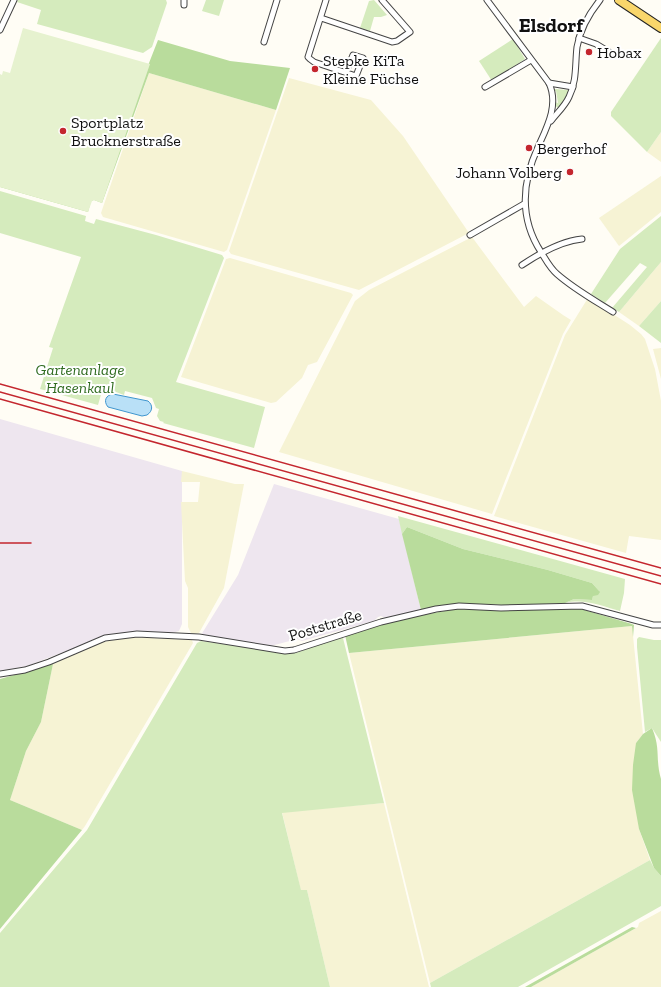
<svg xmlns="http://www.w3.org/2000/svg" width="661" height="987" font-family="'Zilla Slab',serif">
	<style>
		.industrial { fill: #eee6ef; fill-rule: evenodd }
		.farmland { fill: #f6f3d4 }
		.green { fill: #d5ebbd }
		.forest { fill: #b9dc9c }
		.pitch { fill: #e6f2cf }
		.water { fill: #b9e0f7; stroke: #3f96cf }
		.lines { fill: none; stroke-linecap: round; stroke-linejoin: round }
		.street-casing { stroke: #444; stroke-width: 7 }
		.primary-casing { stroke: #222; stroke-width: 10 }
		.street { stroke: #fff; stroke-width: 5 }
		.primary { stroke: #f9d66b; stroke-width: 8 }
		.rail { stroke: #c4262e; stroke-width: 1.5 }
		.poi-dot { fill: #c4262e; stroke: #fff; stroke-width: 1.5 }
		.labels { text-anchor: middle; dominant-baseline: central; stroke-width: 4; stroke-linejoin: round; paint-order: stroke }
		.poi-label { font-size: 16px; fill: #111; stroke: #fff; text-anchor: start }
		.park-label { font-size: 16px; font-style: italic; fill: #2f6b1f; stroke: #fff }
		.street-label { font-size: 16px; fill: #111; stroke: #fff }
		.district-label { font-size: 20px; font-weight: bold; fill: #111; stroke: #fff }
	</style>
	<rect width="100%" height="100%" fill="#fffdf5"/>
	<!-- industrial -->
	<g class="industrial">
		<polygon points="0,419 182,471 182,624 179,631 172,633 141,631 111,634 27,666 0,671"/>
		<path d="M274,484L399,519L421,610L385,618L381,616L378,617L374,621L302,641L297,639L271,646L201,635L238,575ZM329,625L328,629L311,634L312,630H318L321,628Z"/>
	</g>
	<!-- farmland -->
	<g class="farmland">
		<polygon points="149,73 276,110 227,250 224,252 103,217 101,213"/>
		<polygon points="289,78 371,100 403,136 469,233 359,290 231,254 229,251"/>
		<polygon points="661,132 661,162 647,152"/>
		<polygon points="661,176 661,212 619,246 599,218"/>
		<polygon points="472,237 524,307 536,296 563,315 571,320 563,334 492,514 279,452 355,301 369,290"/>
		<polygon points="230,258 351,293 353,295 317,362 308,365 302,378 276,402 271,403 181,377 226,259"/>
		<polygon points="661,262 661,301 639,326 619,312"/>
		<polygon points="588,298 630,325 641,334 645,339 655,369 661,401 661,540 629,536 626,553 494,516 565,335"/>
		<polygon points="661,348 661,379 653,349"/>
		<polygon points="182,471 235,484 244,484 224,588 199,633 194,634 191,633 188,627 188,588 185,581 181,502 198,502 200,482 181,482"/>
		<polygon points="632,626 643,734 636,743 639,829 650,860 430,983 349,653"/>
		<polygon points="131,637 192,640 193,643 85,826 82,830 10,800 26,751 41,722 53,664 103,642"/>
		<polygon points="384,803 429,987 330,987 307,890 301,891 282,812"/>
		<polygon points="661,911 661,987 531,987 638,927 639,923"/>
	</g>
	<!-- green -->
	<g class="green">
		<polygon points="18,0 166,0 167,3 152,47 143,53 37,24 41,10 17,2"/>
		<polygon points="206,0 224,0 219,16 202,11"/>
		<polygon points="374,0 387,15 381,17 374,17 370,31 360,28 369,1"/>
		<polygon points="661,38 661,132 647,152 611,116 611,112"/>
		<polygon points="513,39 525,59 492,81 479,61"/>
		<polygon points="555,89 568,90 569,91 564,103 559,108 555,106 555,102 558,103 556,91 554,91"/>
		<polygon points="0,191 86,216 85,221 94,224 96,219 156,235 222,255 224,258 176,382 265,407 254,448 163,423 164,422 160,421 157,416 159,409 156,408 152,398 125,391 124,395 116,392 102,391 98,405 40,389 53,348 49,347 81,257 0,233"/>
		<polygon points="661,216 661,262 619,312 612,308 647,267 640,263 605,303 591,294 620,249"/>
		<polygon points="661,301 661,343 639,326"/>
		<path d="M398,516L625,579L624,593L620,611C602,606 584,598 565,603L574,599L592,600L593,595L599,591L592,583L548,570L463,549L407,527L402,534Z"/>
		<polygon points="340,637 343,638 384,803 282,813 301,890 307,890 330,987 0,987 0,933 87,830 197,643 201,641 285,653 296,653"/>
		<polygon points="639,637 654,640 661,640 661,748 661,742 652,728 645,732 637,647 637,639"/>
		<polygon points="650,860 654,868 661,876 661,906 518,987 431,987 430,983"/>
	</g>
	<!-- forest -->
	<g class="forest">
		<polygon points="158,40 230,61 290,68 276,110 149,73 102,203 94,200 91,201 88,212 0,187 0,182 122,132"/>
		<path d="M407,527L463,549L548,570L592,583L600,592L598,595L593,596L592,600L574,599L565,603C545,604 524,605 504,605C476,604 448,602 421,610L402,534Z"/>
		<path d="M456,609L505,610L581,609L632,624L634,625L633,637L632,626L349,653L345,635C382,624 418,615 456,609Z"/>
		<polygon points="53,664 41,722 26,751 10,800 82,830 0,929 0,679"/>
		<path d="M652,728C661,749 655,758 661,779V876L654,868L639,829L632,790L633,765L636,743L643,734Z"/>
		<polygon points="632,927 636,928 531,987 525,987"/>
	</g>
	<!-- pitch -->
	<polygon class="pitch" points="23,28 150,64 102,203 94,200 92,201 88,212 0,187 0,74 2,75 3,71 10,73"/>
	<!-- water -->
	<g class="water">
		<path d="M113,394L148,401C153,405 153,411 147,415L142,416L108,407C103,401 106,395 113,394Z"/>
		<path d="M328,625L330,626V628C324,631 318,634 311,634L309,632L312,630H318L321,628Z"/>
	</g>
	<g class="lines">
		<!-- street casing -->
		<g class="street-casing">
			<g id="street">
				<polyline points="326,0 308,57 310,59 314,62 356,76 363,58 353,55 346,72"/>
				<path d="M487,0L549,83C559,105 547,127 538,147C522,182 519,218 541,252C546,260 550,268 557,274C574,289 594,300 613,312"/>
				<polyline points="184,5 184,0"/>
				<polyline points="321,18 392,42 397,41 410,32 382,0"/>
				<polyline points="0,30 14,0"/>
				<polyline points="579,38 596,44 614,55"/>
				<polyline points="264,42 277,0"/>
				<polyline points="549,83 573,87"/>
				<polyline points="485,87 531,60"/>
				<path d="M551,121C557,113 565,106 569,97C577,81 575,64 577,47C580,29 588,15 600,0"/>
				<polyline points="470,235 524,204"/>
				<path d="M522,265C540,253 561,241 582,239"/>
				<polyline points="0,674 25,670 49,662 105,638 137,634 199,637 285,651 294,650 381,622 436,609 459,606 501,608 582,606 653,625 661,625"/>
			</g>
		</g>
		<!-- primary casing -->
		<g class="primary-casing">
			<polyline id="primary" points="619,0 661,28"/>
		</g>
		<!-- street -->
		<use href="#street" class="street"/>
		<!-- primary -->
		<use href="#primary" class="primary"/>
		<!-- rail -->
		<g class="rail">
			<polyline points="0,384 661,568"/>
			<polyline points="0,392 661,576"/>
			<polyline points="0,399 661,584"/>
			<polyline points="0,543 31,543"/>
		</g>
	</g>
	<!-- markers -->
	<g class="poi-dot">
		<circle cx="589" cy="52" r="4"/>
		<circle cx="315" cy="69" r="4"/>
		<circle cx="63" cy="131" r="4"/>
		<circle cx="529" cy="148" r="4"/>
		<circle cx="570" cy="172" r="4"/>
	</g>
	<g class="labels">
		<!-- poi labels -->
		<g class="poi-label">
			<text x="597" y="52">Hobax</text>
			<text x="323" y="60">Stepke KiTa<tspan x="323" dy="18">Kleine Füchse</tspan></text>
			<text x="71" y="122">Sportplatz<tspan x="71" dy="18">Brucknerstraße</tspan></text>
			<text x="537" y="148">Bergerhof</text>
			<text x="562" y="172" text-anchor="end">Johann Volberg</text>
		</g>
		<!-- park labels -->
		<g class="park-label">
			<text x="80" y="369">Gartenanlage<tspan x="80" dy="18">Hasenkaul</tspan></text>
		</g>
		<!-- street labels -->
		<g class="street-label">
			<text transform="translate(325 625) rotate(-17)">Poststraße</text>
		</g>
		<!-- district labels -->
		<g class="district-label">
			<text x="551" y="25">Elsdorf</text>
		</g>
	</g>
</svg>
